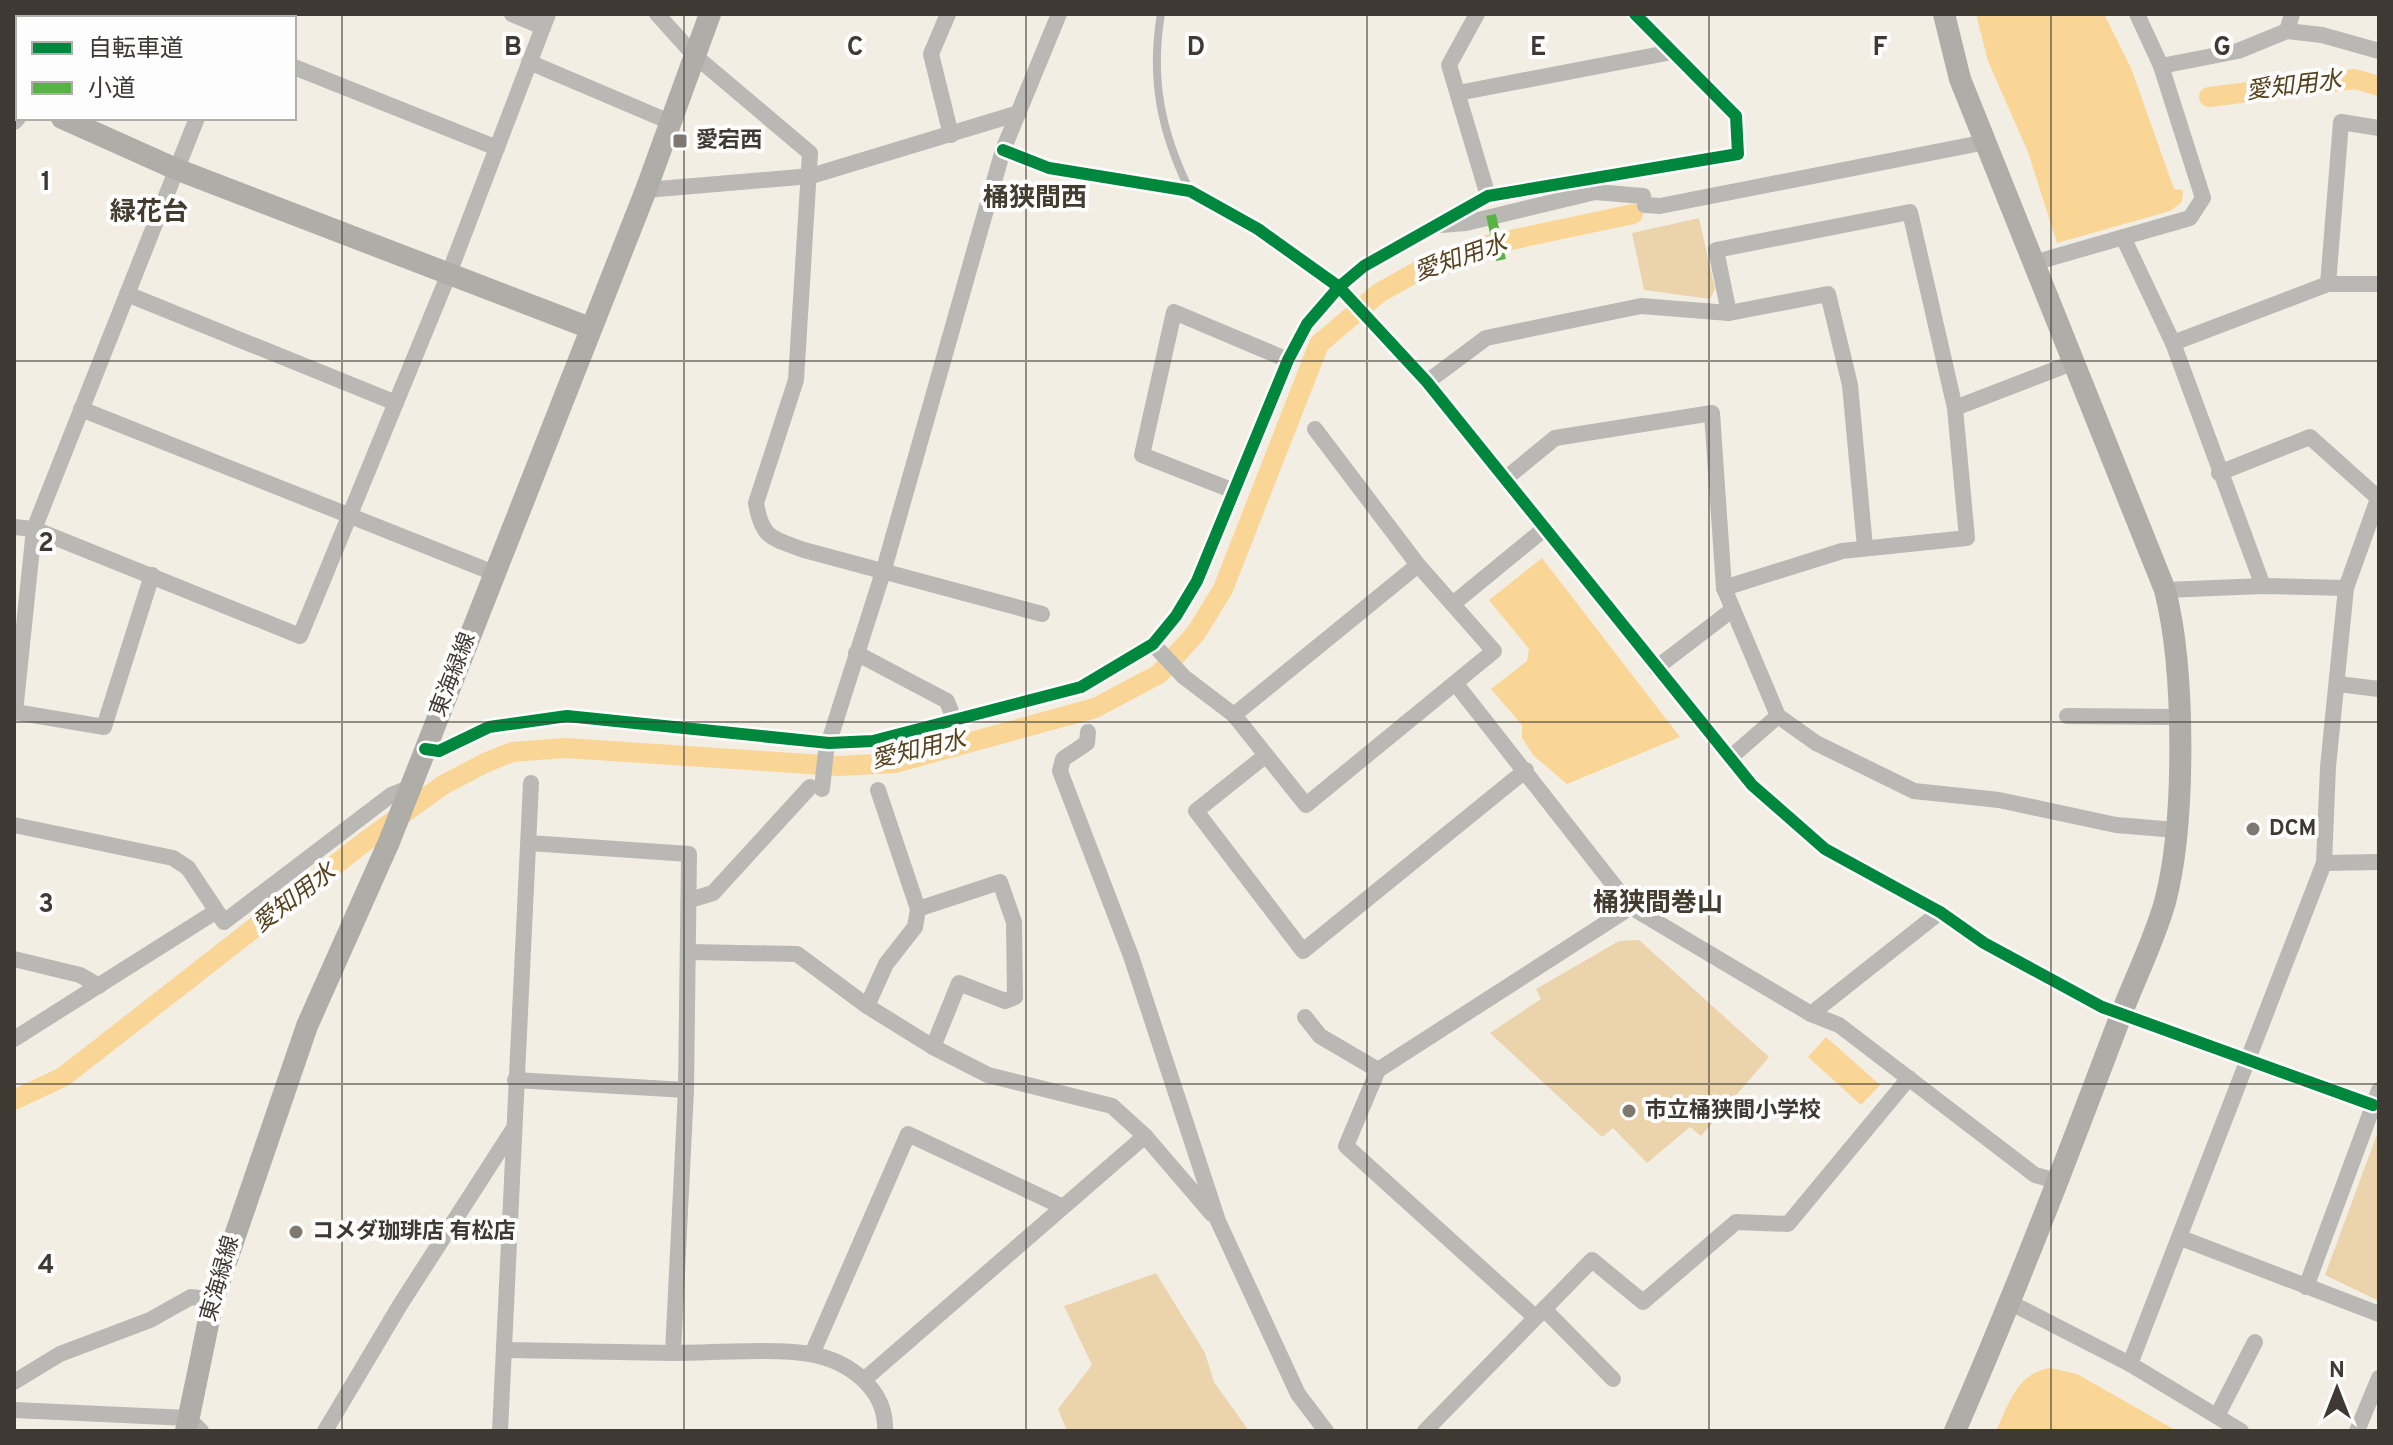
<svg xmlns="http://www.w3.org/2000/svg" width="2393" height="1445" font-family="Overpass,'Noto Sans JP',sans-serif">
	<style>
		.green { fill: #ebd3ac }
		.water { fill: #f9d596 }
		.lines { fill: none; stroke-linecap: round; stroke-linejoin: round }
		.canal { stroke: #f9d596; stroke-width: 20 }
		.lane { stroke: #b9b8b4; stroke-width: 8 }
		.street { stroke: #b9b8b4; stroke-width: 16 }
		.secondary { stroke: #afada8; stroke-width: 22 }
		.quiet { stroke: #57b346; stroke-width: 10; stroke-dasharray: 20 10; stroke-linecap: butt }
		.cycleway-casing { stroke: #fdfdfd; stroke-width: 17 }
		.cycleway { stroke: #00873e; stroke-width: 12 }
		.grid { fill: none; stroke: #3e3a33; stroke-width: 2; stroke-opacity: 0.55 }
		.poi-dot { fill: #7d7971; stroke: #fdfdfd; stroke-width: 3 }
		.labels { text-anchor: middle; dominant-baseline: central; stroke-width: 8; stroke-linejoin: round; paint-order: stroke }
		.poi-label { font-size: 22px; font-weight: bold; fill: #3e3a33; stroke: #fdfdfd; text-anchor: start }
		.street-label { font-size: 22px; fill: #3e3a33; stroke: #fdfdfd }
		.water-label { font-size: 24px; font-style: italic; fill: #57421e; stroke: #fdfdfd }
		.quarter-label { font-size: 26px; font-weight: bold; fill: #443c2f; stroke: #fdfdfd }
		.grid-label { font-size: 26px; text-anchor: middle; font-weight: bold; fill: #3e3a33; stroke: #fdfdfd; stroke-width: 8; stroke-linejoin: round; paint-order: stroke }
	</style>
	<rect width="100%" height="100%" fill="#f3eee4"/>
	<!-- green -->
	<g class="green">
		<polygon points="1699,218 1715,289 1710,299 1644,290 1632,233"/>
		<polygon points="1639,940 1769,1057 1701,1136 1690,1127 1647,1163 1613,1128 1602,1137 1490,1033 1541,999 1536,989 1619,941"/>
		<polygon points="2379,1129 2379,1301 2325,1275"/>
		<polygon points="1156,1273 1205,1353 1214,1382 1249,1431 1067,1431 1058,1409 1092,1365 1064,1306"/>
	</g>
	<!-- water -->
	<g class="water">
		<polygon points="1976,14 2104,14 2131,68 2174,189 2183,190 2182,202 2170,211 2057,243 2028,152 1988,61"/>
		<polygon points="1542,558 1680,737 1567,784 1534,756 1522,738 1522,725 1491,689 1527,661 1529,649 1489,600"/>
		<polygon points="1826,1037 1880,1085 1861,1105 1808,1057"/>
		<path d="M2050,1368L2077,1374L2177,1431H1996C2009,1404 2017,1373 2050,1368Z"/>
	</g>
	<g class="lines">
		<!-- canal -->
		<g class="canal">
			<polyline points="2209,97 2355,79 2379,86"/>
			<polyline points="14,1100 63,1077 367,840 443,785 485,763 512,752 565,748 839,766 895,763 1095,708 1159,674 1196,633 1223,589 1319,344 1379,293 1427,266 1487,245 1633,214"/>
		</g>
		<!-- lane -->
		<path class="lane" d="M1161,14C1150,79 1161,132 1190,191"/>
		<!-- street -->
		<g class="street">
			<polyline points="512,14 543,27"/>
			<path d="M657,14L694,55L810,153L796,380L756,503C762,539 772,538 804,550L1042,614"/>
			<polyline points="948,14 931,54 951,135"/>
			<polyline points="1477,14 1449,65 1488,196"/>
			<polyline points="122,18 126,14"/>
			<polyline points="238,18 240,14"/>
			<polyline points="2287,31 2292,14"/>
			<polyline points="529,62 670,122"/>
			<polyline points="2161,66 2238,51 2287,31 2322,35 2379,51"/>
			<polyline points="294,67 497,148"/>
			<polyline points="1458,93 1672,52"/>
			<polyline points="14,122 18,118"/>
			<polyline points="1003,150 1049,168 1190,191 1258,229 1339,287 1427,382 1752,785 1825,849 1940,912 1984,943 2102,1007 2373,1105"/>
			<polyline points="646,190 811,176 1019,113"/>
			<polyline points="1441,225 1466,223 1595,192 1643,196 1645,205 1660,206 1986,142"/>
			<polyline points="2123,237 2173,343 2263,586"/>
			<polyline points="2033,263 2190,218 2203,198 2161,66 2137,14"/>
			<polyline points="2328,284 2341,122 2379,128"/>
			<polyline points="127,294 396,403"/>
			<polyline points="2173,343 2328,284 2379,284"/>
			<polyline points="1427,382 1486,338 1641,306 1729,313"/>
			<polyline points="1955,408 2072,363"/>
			<polyline points="81,409 494,573"/>
			<polyline points="2219,473 2310,437 2377,497"/>
			<polyline points="1505,479 1555,438 1712,413 1724,588 1778,716 1816,743 1914,791 1999,800 2116,825 2176,830"/>
			<polyline points="1234,491 1142,455 1174,312 1288,360"/>
			<polyline points="14,527 34,529 300,636 448,276 548,14"/>
			<polyline points="152,575 104,727 15,712 34,529 197,118"/>
			<polyline points="1724,588 1842,551 1967,538 1955,408 1910,212 1716,250 1729,313 1828,294 1850,385 1865,547"/>
			<polyline points="2165,590 2263,586 2346,588"/>
			<polyline points="1454,603 1543,530"/>
			<polyline points="1153,644 1184,677 1234,715 1306,805 1494,651 1418,565 1315,429"/>
			<polyline points="856,653 947,701 955,722"/>
			<polyline points="1656,668 1732,610"/>
			<polyline points="1456,684 1631,907"/>
			<polyline points="2338,684 2379,689"/>
			<polyline points="1234,715 1418,565"/>
			<polyline points="2067,716 2179,717"/>
			<polyline points="1088,732 1087,743 1063,759 1060,771 1131,956 1218,1221 1298,1394 1326,1431"/>
			<polyline points="425,749 439,751 489,727 567,716 829,743 873,741 1081,687 1153,644 1176,616 1197,581 1288,360 1307,324 1339,287 1364,266 1488,196 1738,154 1736,116 1635,14"/>
			<polyline points="1265,756 1196,811 1303,951 1526,770"/>
			<polyline points="1731,757 1778,716"/>
			<polyline points="822,789 826,751 884,569 1003,150 1059,14"/>
			<polyline points="14,825 173,858 188,868 224,922 391,795 409,788"/>
			<path d="M529,843L689,854L686,1090L673,1353C712,1353 774,1348 810,1354C850,1361 887,1390 885,1431"/>
			<polyline points="2324,863 2379,862"/>
			<polyline points="690,900 713,893 810,787"/>
			<polyline points="918,909 1000,882 1014,922 1015,997 1005,1001 959,983 933,1047"/>
			<polyline points="689,952 797,954 867,1006 933,1047 988,1075 1112,1106 1145,1136 1212,1214"/>
			<polyline points="14,959 80,975 99,986"/>
			<polyline points="867,1006 886,964 915,927 918,909 878,790"/>
			<polyline points="1811,1014 1940,912"/>
			<polyline points="1305,1017 1320,1036 1378,1070"/>
			<polyline points="14,1039 215,912"/>
			<polyline points="515,1080 686,1090"/>
			<polyline points="2181,1238 2379,1314"/>
			<polyline points="2306,1287 2379,1090"/>
			<polyline points="2011,1303 2130,1364 2241,1431"/>
			<polyline points="1544,1309 1613,1379"/>
			<polyline points="1535,1317 1346,1146 1378,1070 1631,907 1811,1014 1839,1025 2035,1175 2057,1181"/>
			<polyline points="504,1350 673,1353"/>
			<polyline points="812,1354 908,1134 1061,1206"/>
			<polyline points="2130,1364 2324,863 2328,767 2346,588 2379,496"/>
			<polyline points="866,1378 1145,1136"/>
			<polyline points="14,1382 60,1354 150,1320 191,1297 213,1300"/>
			<polyline points="14,1410 188,1418 201,1431"/>
			<polyline points="2217,1416 2255,1342"/>
			<polyline points="325,1431 400,1305 512,1131"/>
			<polyline points="500,1431 531,783"/>
			<polyline points="1425,1431 1592,1260 1643,1302 1736,1222 1788,1224 1909,1078"/>
			<polyline points="2357,1431 2379,1378"/>
		</g>
		<!-- secondary -->
		<g class="secondary">
			<path d="M1944,14L1960,79L2165,590C2185,669 2186,822 2165,902C2154,941 2135,978 2121,1015C2068,1155 2015,1294 1955,1431"/>
			<polyline points="14,94 18,96"/>
			<polyline points="62,118 176,169 590,328"/>
			<polyline points="186,1431 213,1300 307,1026 389,842 646,190 710,14"/>
		</g>
		<!-- quiet -->
		<polyline class="quiet" points="1491,215 1501,260"/>
		<!-- cycleway casing -->
		<g class="cycleway-casing">
			<g id="cycleway">
				<polyline points="1003,150 1049,168 1190,191 1258,229 1339,287 1427,382 1752,785 1825,849 1940,912 1984,943 2102,1007 2373,1105"/>
				<polyline points="425,749 439,751 489,727 567,716 829,743 873,741 1081,687 1153,644 1176,616 1197,581 1288,360 1307,324 1339,287 1364,266 1488,196 1738,154 1736,116 1635,14"/>
			</g>
		</g>
		<!-- cycleway -->
		<use href="#cycleway" class="cycleway"/>
	</g>
	<!-- grid -->
	<path class="grid" d="M342,14V1431M684,14V1431M1026,14V1431M1367,14V1431M1709,14V1431M2051,14V1431M14,361H2379M14,722H2379M14,1084H2379"/>
	<!-- markers -->
	<g class="poi-dot">
		<rect x="672" y="133" width="16" height="16" rx="4"/>
		<circle cx="2253" cy="829" r="8"/>
		<circle cx="1629" cy="1111" r="8"/>
		<circle cx="296" cy="1232" r="8"/>
	</g>
	<g class="labels">
		<!-- poi labels -->
		<g class="poi-label">
			<text x="696" y="141">愛宕西</text>
			<text x="2269" y="829">DCM</text>
			<text x="1645" y="1111">市立桶狭間小学校</text>
			<text x="312" y="1232">コメダ珈琲店 有松店</text>
		</g>
		<!-- street labels -->
		<g class="street-label">
			<text transform="translate(454 675) rotate(-69)">東海緑線</text>
			<text transform="translate(221 1279) rotate(-74)">東海緑線</text>
		</g>
		<!-- water labels -->
		<g class="water-label">
			<text transform="translate(2294 87) rotate(-7)">愛知用水</text>
			<text transform="translate(1461 259) rotate(-19)">愛知用水</text>
			<text transform="translate(919 751) rotate(-13)">愛知用水</text>
			<text transform="translate(295 899) rotate(-37)">愛知用水</text>
		</g>
		<!-- quarter labels -->
		<g class="quarter-label">
			<text x="1035" y="199">桶狭間西</text>
			<text x="149" y="213">緑花台</text>
			<text x="1658" y="904">桶狭間巻山</text>
		</g>
	</g>
	<g class="grid-label">
		<text x="513" y="55">B</text>
		<text x="855" y="55">C</text>
		<text x="1196" y="55">D</text>
		<text x="1538" y="55">E</text>
		<text x="1880" y="55">F</text>
		<text x="2222" y="55">G</text>
		<text x="46" y="190">1</text>
		<text x="46" y="551">2</text>
		<text x="46" y="912">3</text>
		<text x="46" y="1273">4</text>
	</g>
	<!-- border -->
	<rect width="2393" height="1445" fill="none" stroke="#3e3a33" stroke-width="32"/>
	<!-- legend -->
	<rect x="16" y="16" width="280" height="104" fill="#fdfdfd" stroke="#b1afac" stroke-width="2"/>
	<rect x="32" y="42" width="40" height="12" fill="#00873e" stroke="#b1afac" stroke-width="2"/>
	<text x="88" y="56" font-size="24" fill="#3e3a33">自転車道</text>
	<rect x="32" y="82" width="40" height="12" fill="#57b346" stroke="#b1afac" stroke-width="2"/>
	<text x="88" y="96" font-size="24" fill="#3e3a33">小道</text>
	<!-- north arrow -->
	<g transform="translate(2337 1389)" stroke="#fdfdfd" stroke-width="6" paint-order="stroke">
	<path d="M0-6L14 30L0 20L-14 30Z" fill="#3e3a33"/>
	<text y="-12" font-size="22" font-weight="bold" text-anchor="middle" fill="#3e3a33">N</text>
	</g>
</svg>
